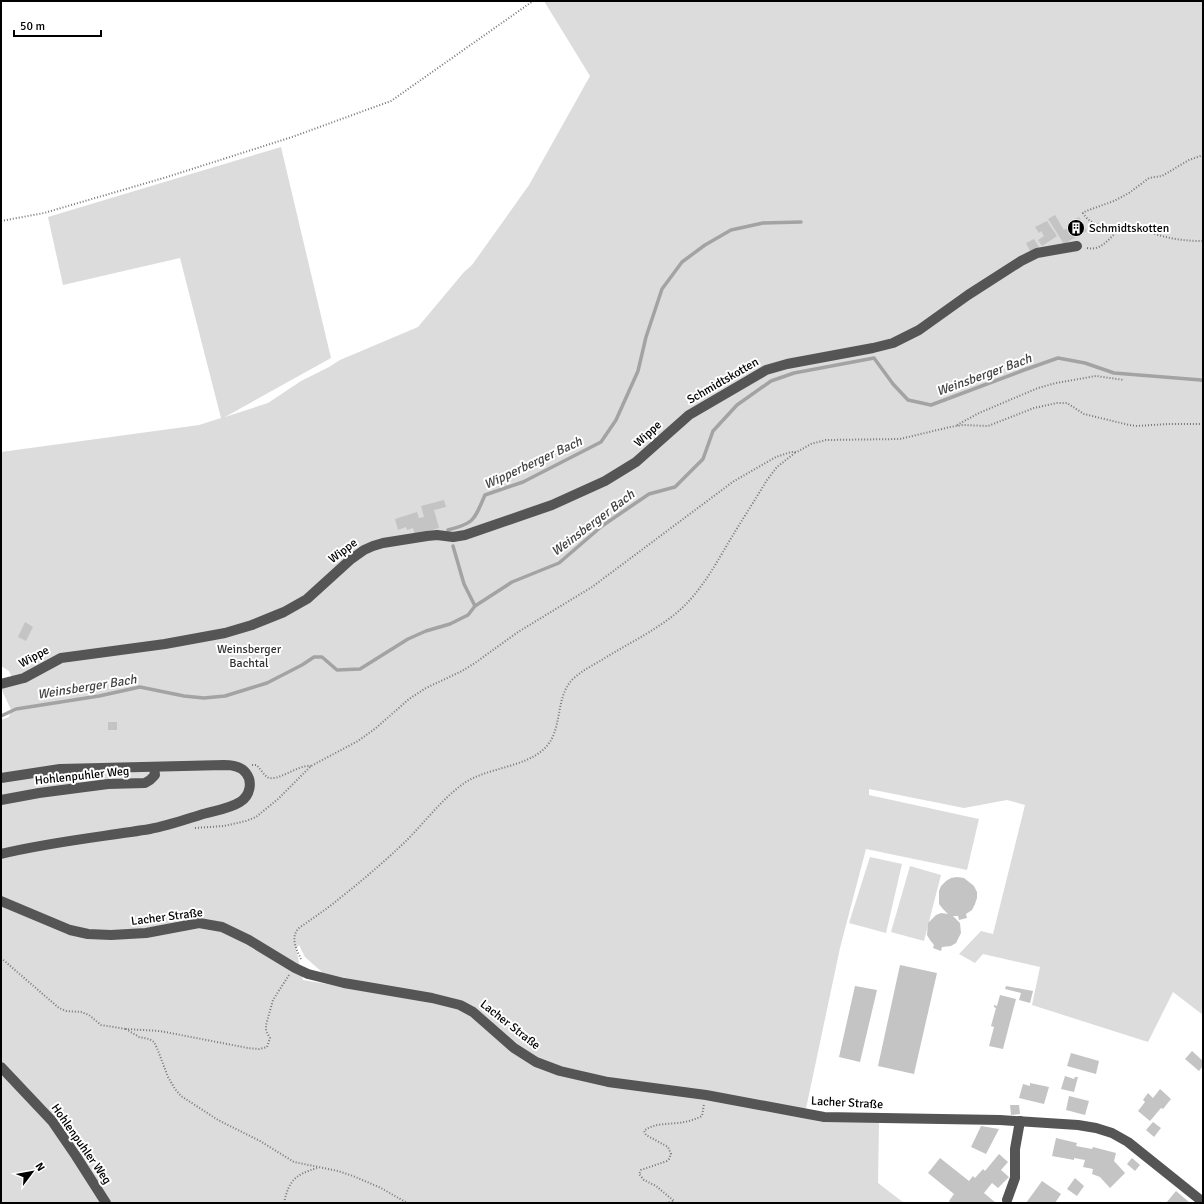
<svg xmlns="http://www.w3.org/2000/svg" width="1204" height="1204" font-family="Signika,sans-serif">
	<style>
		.green { fill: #dcdcdc; fill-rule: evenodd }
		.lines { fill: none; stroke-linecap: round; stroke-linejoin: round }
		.stream { stroke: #a3a3a3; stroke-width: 3.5 }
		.building { fill: #c4c4c4 }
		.path { stroke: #777; stroke-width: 2; stroke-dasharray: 1 2; stroke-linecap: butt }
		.minor { stroke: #555; stroke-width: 10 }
		.labels { text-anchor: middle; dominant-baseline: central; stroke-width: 4; stroke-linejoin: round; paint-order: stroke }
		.poi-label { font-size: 12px; fill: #000; stroke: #fff; text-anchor: start }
		.street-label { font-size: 12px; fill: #000; stroke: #fff }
		.park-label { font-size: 12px; fill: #333; stroke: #fff }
		.water-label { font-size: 13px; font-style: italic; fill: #444; stroke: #fff }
	</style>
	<rect width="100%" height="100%" fill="#fff"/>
	<!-- green -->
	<g class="green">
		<path d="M544,1H1203V1015L1173,992L1148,1042L1032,1005L1040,967L983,954L975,963L959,954L981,931L993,934L1025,805L1007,800L964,808L869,789V795L979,819L967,870L866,849L840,948L804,1118L821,1122H879L878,1183L904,1203H1V720L9,717L11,710L1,688L15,685L9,671L1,666V452L199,425L221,418L180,258L63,285L48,217L281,147L331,358L225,417L268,403L301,381L329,367L340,360L418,327L464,272L472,265L529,185L590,76ZM299,945L305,957L323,973L400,990L397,996L303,980L296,949Z"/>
		<polygon points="870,857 902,864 886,933 849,923"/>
		<polygon points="910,866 941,875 924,941 891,932"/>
	</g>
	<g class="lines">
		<!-- stream -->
		<g class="stream">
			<path d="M448,530C475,523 474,520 485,495L523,482L601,442L616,420L638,371L646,337L662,289L682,262L705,245L731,230L763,223L801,222"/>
			<polyline points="453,546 464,584 475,606"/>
			<polyline points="1,716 16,709 99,696 140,687 184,696 204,698 225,696 267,683 302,665 314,657 322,657 337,670 360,669 408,639 426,631 450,624 468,615 475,606 512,582 559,563 602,526 649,494 675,487 703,459 713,431 737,405 771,381 794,373 874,358 893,384 908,400 931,405 1024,370 1058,358 1085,363 1114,373 1201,380 1203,381"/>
		</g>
	</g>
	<!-- building -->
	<g class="building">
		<polygon points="1055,215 1064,230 1071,226 1068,223 1079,217 1087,231 1064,244 1048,219"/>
		<polygon points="1047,221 1057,236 1042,246 1038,240 1044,236 1041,231 1039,233 1035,227"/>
		<polygon points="1034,239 1039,247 1031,253 1026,243"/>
		<polygon points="444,500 446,507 434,510 439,528 415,535 413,528 407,530 406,527 398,530 395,519 417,512 419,518 424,517 421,506"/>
		<polygon points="25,622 33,627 26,641 18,637"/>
		<rect x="108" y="722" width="9" height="8"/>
		<polygon points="957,877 964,878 974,886 977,892 977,898 975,904 972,910 966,914 967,918 959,920 958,916 953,916 960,923 961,933 956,943 951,946 942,947 941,951 933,948 934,945 930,940 927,935 928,923 936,915 941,913 948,914 943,909 939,904 939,891 941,886 946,881 951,878"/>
		<polygon points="900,965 937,973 914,1074 878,1066"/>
		<polygon points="855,986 877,990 860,1062 839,1057"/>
		<polygon points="1006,986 1033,991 1030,1003 1019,1000 1021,993 1005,989"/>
		<polygon points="1000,995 1016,999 1003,1049 989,1046 994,1027 991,1026 996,1008 994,1007 994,1005 997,1006"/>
		<polygon points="1192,1051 1203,1061 1203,1066 1199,1071 1185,1059"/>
		<polygon points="1071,1053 1099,1061 1096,1074 1067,1066"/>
		<polygon points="1065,1076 1074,1079 1075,1077 1078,1077 1074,1092 1061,1089"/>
		<polygon points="1030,1083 1049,1087 1044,1104 1019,1098 1023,1084 1030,1086"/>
		<polygon points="1160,1089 1171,1099 1163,1109 1161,1108 1150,1121 1138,1111 1145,1102 1143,1100 1148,1093 1153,1098"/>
		<polygon points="1069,1096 1089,1101 1085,1115 1066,1110"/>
		<polygon points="1010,1105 1019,1105 1020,1114 1011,1115"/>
		<polygon points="1153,1122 1161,1128 1154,1137 1146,1130"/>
		<polygon points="981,1126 999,1129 986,1154 971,1147"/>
		<polygon points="1056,1138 1077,1143 1076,1146 1092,1149 1093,1147 1116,1153 1114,1161 1125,1173 1110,1188 1100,1177 1092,1174 1093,1169 1083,1167 1085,1160 1074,1158 1074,1160 1052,1156"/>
		<polygon points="999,1154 1008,1162 1001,1170 1009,1177 998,1188 992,1183 984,1193 996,1203 951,1203 949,1201 954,1194 928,1173 940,1158 969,1181 973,1176 975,1178 983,1169 985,1171"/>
		<polygon points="1132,1158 1140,1165 1135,1171 1127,1164"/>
		<polygon points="1075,1178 1084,1186 1077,1196 1067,1189"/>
		<polygon points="1042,1181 1061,1194 1055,1203 1026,1203"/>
		<polygon points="1176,1191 1189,1202 1188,1203 1166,1203"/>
	</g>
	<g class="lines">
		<!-- path -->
		<g class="path">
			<polyline points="1203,128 1203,133"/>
			<polyline points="1,221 44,213 167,177 292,137 391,101 533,1"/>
			<path d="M1117,232C1105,225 1090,226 1083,213L1086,211L1114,201L1129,193L1149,178L1162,176L1189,160L1203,155"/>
			<path d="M1087,248C1105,252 1112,231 1124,228C1134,225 1155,235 1166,237C1178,240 1190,241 1203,241"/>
			<polyline points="957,425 979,413 1038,388 1056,383 1096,376 1124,380"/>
			<path d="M252,765H256C260,768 263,774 267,777C277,783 298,764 311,766"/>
			<polyline points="195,828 224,826 246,821 256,817 278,799 311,766 358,741 376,728 409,699 426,688 462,671 475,663 518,632 592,587 734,481 776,457 791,452 797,452 811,444 826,440 900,439 950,427 963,425 988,426 1034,408 1057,403 1067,403 1084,414 1129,425 1137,426 1168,424 1203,424"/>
			<polyline points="1,958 59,1008 66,1011 81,1012 89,1015 101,1025 126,1029"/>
			<path d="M301,959C296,949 290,937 299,928C313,918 327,909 340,898C363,880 385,861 406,841C425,822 441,800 463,784C487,767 525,768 545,748C564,729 554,696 574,678C582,671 591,666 600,661C624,646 651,633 674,615C699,595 714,567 730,540C742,520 755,500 767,480L777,467L796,452"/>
			<polyline points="289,975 273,1000 266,1025 266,1031 270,1038 267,1047 259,1049 248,1048 160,1031 126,1029 139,1037 149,1039 154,1042 157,1048 168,1077 175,1089 181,1096 218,1120 260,1141 294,1162 338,1171 353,1176 381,1188 407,1203"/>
			<path d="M284,1203C289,1180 295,1175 317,1168"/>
			<path d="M666,1203L674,1201L656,1186L644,1180L639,1174L641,1170L667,1161L669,1159L671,1154L668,1147L646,1135L644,1131C654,1122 671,1125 684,1122C690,1121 696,1119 702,1116L704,1104"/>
		</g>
		<!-- minor -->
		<g class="minor">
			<polyline points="1,684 24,678 61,658 165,644 225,633 252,625 284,612 307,599 350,560 364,550 373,546 383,543 427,536 437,535 453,537 465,535 552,505 605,481 636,462 689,415 766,370 787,364 873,348 893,343 919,330 968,295 1021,261 1037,253 1077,246"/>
			<path d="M1,778L60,769L224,765C232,765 241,766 246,773C253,782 250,796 240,802C229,809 213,811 200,815C184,820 167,826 150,829C101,837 50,842 1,854"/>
			<polyline points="1,800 39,793 108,784 145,783 150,780 155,775 154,767"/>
			<polyline points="1,901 70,930 88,934 111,935 146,933 199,923 222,927 249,940 295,968 308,974 344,983 432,998 460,1005 473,1012 514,1048 536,1062 560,1071 608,1082 706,1095 824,1117 1000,1120 1078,1125 1096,1128 1112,1133 1128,1142 1203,1202"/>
			<polyline points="1,1067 52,1121 76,1156 106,1203"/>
			<polyline points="1007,1200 1015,1178 1015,1149 1020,1121"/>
		</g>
	</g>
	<!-- icons -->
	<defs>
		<g id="building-disc" transform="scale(0.9)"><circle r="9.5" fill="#000" stroke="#fff"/><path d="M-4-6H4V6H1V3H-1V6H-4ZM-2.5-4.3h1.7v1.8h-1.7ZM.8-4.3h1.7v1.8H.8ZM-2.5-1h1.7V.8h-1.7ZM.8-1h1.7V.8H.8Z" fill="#fff"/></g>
	</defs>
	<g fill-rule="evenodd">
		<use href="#building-disc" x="1076" y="228"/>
	</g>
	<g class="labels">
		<!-- poi labels -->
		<g class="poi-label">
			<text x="1089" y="228">Schmidtskotten</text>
		</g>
		<!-- street labels -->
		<g class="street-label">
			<text transform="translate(723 381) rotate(-30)">Schmidtskotten</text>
			<text transform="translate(648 434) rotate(-43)">Wippe</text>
			<text transform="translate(343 551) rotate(-37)">Wippe</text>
			<text transform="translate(34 657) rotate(-28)">Wippe</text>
			<text transform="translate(82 776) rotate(-6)">Hohlenpuhler Weg</text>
			<text transform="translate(167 917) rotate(-7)">Lacher Straße</text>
			<text transform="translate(510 1025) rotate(38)">Lacher Straße</text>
			<text transform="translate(847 1103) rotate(3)">Lacher Straße</text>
			<text transform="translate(81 1144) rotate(55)">Hohlenpuhler Weg</text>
		</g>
		<!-- park labels -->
		<g class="park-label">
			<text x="249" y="649">Weinsberger<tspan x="249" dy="14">Bachtal</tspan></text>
		</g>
		<!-- water labels -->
		<g class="water-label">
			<text transform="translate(984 375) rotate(-20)">Weinsberger Bach</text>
			<text transform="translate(533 463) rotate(-25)">Wipperberger Bach</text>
			<text transform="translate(593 523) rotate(-37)">Weinsberger Bach</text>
			<text transform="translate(87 687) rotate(-9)">Weinsberger Bach</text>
		</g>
	</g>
	<!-- border -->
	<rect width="1204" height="1204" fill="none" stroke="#000000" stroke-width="4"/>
	<!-- north arrow -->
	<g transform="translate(32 1172) rotate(58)" stroke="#ffffff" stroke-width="3" paint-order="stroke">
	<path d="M0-3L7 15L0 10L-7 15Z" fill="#000000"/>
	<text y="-6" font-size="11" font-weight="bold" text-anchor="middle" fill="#000000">N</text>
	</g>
	<!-- scale -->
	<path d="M14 30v6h87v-6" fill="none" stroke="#000000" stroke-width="2"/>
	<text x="20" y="30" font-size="12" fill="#000000" stroke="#ffffff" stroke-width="3" paint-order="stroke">50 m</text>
</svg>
